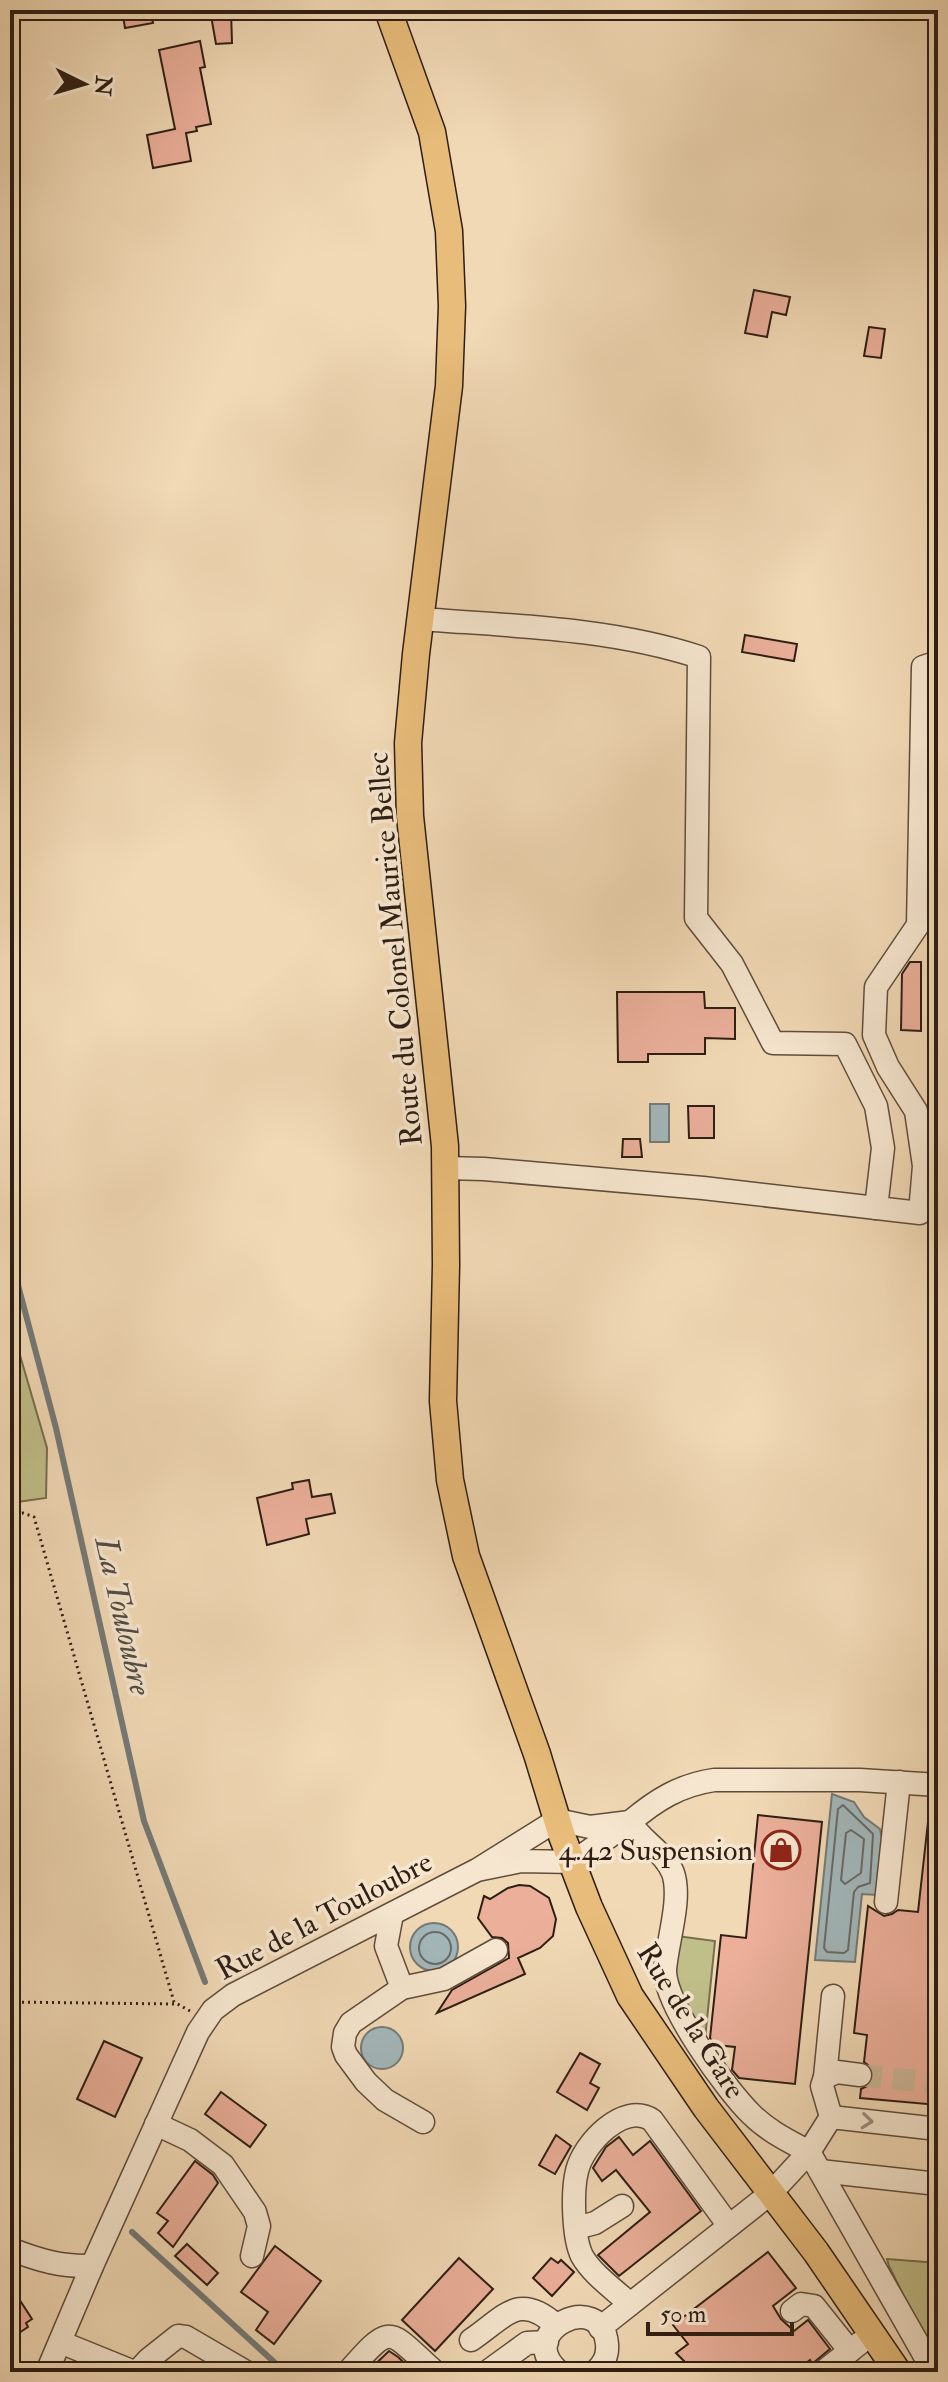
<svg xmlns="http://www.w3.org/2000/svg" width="948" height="2382" font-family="'IM FELL Double Pica',serif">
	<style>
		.green { fill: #c0be89; stroke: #776e4e; stroke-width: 2 }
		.water { fill: #a2b7ba; stroke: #747a78; stroke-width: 2 }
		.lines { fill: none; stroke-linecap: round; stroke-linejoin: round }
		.shore { stroke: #686a67; stroke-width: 2 }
		.stream { stroke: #747a78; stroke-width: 6 }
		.building { fill: #ebaf9a; stroke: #2e1e14; stroke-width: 2 }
		.minor-tunnel { stroke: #cab495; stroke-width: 22; stroke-dasharray: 22 11; stroke-linecap: butt }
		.minor-casing { stroke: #5f4d3c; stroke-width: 25 }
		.major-casing { stroke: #2e1e14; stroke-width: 29 }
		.path { stroke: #2e1e14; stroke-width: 3; stroke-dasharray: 2 4; stroke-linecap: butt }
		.minor { stroke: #f6e6cf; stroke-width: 22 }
		.major { stroke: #e8bc7a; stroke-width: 26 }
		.oneway { stroke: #9c8c7b }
		.labels { text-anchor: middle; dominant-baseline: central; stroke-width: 7; stroke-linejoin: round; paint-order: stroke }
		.street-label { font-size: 30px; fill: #2e1e14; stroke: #f6e6cf }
		.poi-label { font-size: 30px; fill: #2e1e14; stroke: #f6e6cf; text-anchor: end }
		.water-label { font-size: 32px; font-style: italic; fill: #514c46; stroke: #f6e6cf }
	</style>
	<rect width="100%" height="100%" fill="#f1d9b5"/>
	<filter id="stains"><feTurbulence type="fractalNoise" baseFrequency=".0025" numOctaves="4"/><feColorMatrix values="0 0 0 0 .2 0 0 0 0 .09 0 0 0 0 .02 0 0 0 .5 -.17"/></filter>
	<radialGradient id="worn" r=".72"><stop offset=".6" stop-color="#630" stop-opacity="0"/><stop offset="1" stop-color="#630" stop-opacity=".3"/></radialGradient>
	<!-- green -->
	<g class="green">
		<polygon points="10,1321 47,1448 46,1498 10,1503"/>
		<polygon points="677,1936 715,1941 705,2039 675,1983"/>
		<polygon points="887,2259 938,2263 929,2347 889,2266"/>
	</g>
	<!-- water -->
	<g class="water">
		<rect x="650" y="1104" width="19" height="38"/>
		<polygon points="832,1794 854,1802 864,1817 880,1829 882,1838 877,1895 862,1894 855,1962 815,1960"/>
		<circle cx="434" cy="1947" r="24"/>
		<circle cx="382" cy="2048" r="21"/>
	</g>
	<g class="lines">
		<!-- shore -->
		<g class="shore">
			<polygon points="843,1805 873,1834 870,1883 858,1887 854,1892 848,1950 844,1953 827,1952 824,1948 838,1809"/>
			<polygon points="851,1830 864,1839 861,1873 845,1884 841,1880 846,1833"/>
			<circle cx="435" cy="1948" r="16"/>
		</g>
		<!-- stream -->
		<g class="stream">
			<polyline points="10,1255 56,1428 144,1821 205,1982"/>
			<polyline points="132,2232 285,2372"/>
		</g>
	</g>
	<!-- building -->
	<g class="building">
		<polygon points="122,10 151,10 153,23 125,28"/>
		<polygon points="210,10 231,10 232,43 216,44"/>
		<polygon points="200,41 205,67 200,68 211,124 196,127 197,131 186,133 191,161 153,168 147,135 175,129 159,50"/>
		<polygon points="754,290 790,297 786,315 772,312 767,337 745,333"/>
		<polygon points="869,327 885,329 881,358 864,356"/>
		<polygon points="745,635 797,644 794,661 742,652"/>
		<polygon points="910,962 921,962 921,1031 901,1030 902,974"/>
		<polygon points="617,992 704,992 705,1008 735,1008 735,1039 705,1038 705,1054 648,1054 648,1062 618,1062"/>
		<polygon points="688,1106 714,1106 714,1138 689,1138"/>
		<polygon points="623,1139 640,1139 642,1157 622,1157"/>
		<polygon points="309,1480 312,1497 331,1494 335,1513 306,1519 309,1534 267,1545 257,1498 293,1489 292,1483"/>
		<polygon points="758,1815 822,1822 795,2084 739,2078 732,2070 735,2047 715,2045 710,2038 721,1935 746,1938"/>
		<polygon points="928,1822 938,1822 938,2105 860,2098 861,2089 871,2084 874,2076 873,2069 864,2062 867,2035 854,2033 868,1906 884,1916 892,1914 898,1910 918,1912"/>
		<polygon points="519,1885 530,1886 549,1898 556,1919 553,1936 540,1948 518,1958 525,1974 437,2013 452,1990 509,1958 508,1943 502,1938 492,1937 478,1918 484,1896 490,1899 508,1888"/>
		<polygon points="104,2041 142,2058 115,2117 77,2099"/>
		<polygon points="580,2053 600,2064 590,2083 599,2088 587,2110 557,2092"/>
		<polygon points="221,2092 266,2125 250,2147 205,2114"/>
		<polygon points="556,2135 571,2146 555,2174 539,2165"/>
		<polygon points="619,2137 633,2155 650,2141 701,2211 619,2276 598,2255 650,2212 616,2170 602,2181 593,2168 606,2147"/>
		<polygon points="195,2161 213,2175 218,2183 173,2247 158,2233 168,2221 157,2213"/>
		<polygon points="187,2244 218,2273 207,2285 175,2256"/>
		<polygon points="275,2246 321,2281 274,2344 256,2330 268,2312 241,2292"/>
		<polygon points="768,2252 796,2288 773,2306 781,2319 794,2331 808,2320 830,2349 812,2364 810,2360 794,2372 710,2372 702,2362 692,2369 676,2353 688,2344 673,2325"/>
		<polygon points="459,2258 493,2289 435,2351 402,2320"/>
		<polygon points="551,2258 558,2263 561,2260 574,2272 552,2296 533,2278"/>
		<polygon points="10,2285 32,2319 26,2323 28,2327 10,2339"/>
		<polygon points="389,2351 398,2357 414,2372 367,2372"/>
	</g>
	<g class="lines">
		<!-- minor-tunnel -->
		<polyline class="minor-tunnel" points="860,2075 938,2083"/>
		<!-- minor casing -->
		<g class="minor-casing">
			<g id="minor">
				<path d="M420,619C513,626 611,628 699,657L696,918L732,964L773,1043L845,1044L876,1106L883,1148L876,1208"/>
				<polyline points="445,1168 484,1169 703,1188 920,1213 924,1166 916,1111 888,1067 874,1035 876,987 918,925 923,667 938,662"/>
				<polyline points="886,1902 899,1782"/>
				<polyline points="392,1914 386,1946 402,1988"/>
				<polyline points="825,2077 833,1996"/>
				<polyline points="831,2117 822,2086 825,2077 837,2072 860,2075"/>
				<polyline points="423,2122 385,2100 366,2082 346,2055 343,2047 345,2033 351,2023 402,1988 444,1979 496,1950"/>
				<polyline points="156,2124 190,2140 223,2165 255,2212 259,2226 252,2256"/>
				<polyline points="820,2171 938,2184"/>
				<polyline points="576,2228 595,2223 622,2206"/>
				<path d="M10,2249C38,2260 61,2267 92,2266"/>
				<path d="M630,2304C615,2290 592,2274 582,2256C573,2238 572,2191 577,2171C583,2144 624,2101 652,2120L729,2226"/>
				<polyline points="792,2311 801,2304 814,2306 850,2351"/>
				<polyline points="600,2328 771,2193 809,2152 831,2117 938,2129"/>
				<path d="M471,2340C506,2316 519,2292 556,2325"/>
				<polyline points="60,2342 134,2372"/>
				<polyline points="47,2372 92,2266 198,2032 213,2010 233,1995 477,1870 521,1861 573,1862 630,1822 590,1827 557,1820 477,1870"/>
				<polyline points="137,2372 149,2359 178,2336 186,2337 246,2372"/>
				<path d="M348,2372C393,2321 387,2329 435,2372"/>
				<polyline points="487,2372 527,2343 547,2342"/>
				<path d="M559,2372C512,2331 602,2288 607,2344C608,2356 604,2364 595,2372"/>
				<polyline points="823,2372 860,2343"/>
				<path d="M934,2372L809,2152C789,2141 768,2131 752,2115C727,2091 664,2004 665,1970C667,1942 682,1899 673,1873C665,1852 641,1841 630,1822C656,1800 680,1785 714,1780H860L938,1785"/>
			</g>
		</g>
		<!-- major casing -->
		<g class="major-casing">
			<polyline id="major" points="388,10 432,132 449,231 452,306 449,386 416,654 408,743 410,816 445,1146 446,1265 443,1401 450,1480 466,1556 537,1754 562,1836 589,1907 630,1996 706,2108 816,2252 898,2372"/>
		</g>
		<!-- path -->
		<g class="path">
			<polyline points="10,1515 23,1513 34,1517 174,2002 190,2011"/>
			<polyline points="10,2002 174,2004"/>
		</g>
		<!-- minor -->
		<use href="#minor" class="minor"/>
		<!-- major -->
		<use href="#major" class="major"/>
	</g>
	<!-- one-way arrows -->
	<defs><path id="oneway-chevron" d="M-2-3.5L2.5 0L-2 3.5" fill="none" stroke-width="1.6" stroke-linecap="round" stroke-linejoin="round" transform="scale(2)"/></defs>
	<use class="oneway" href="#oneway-chevron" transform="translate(867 2121) rotate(6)"/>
	<!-- icons -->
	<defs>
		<g id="shop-ring" transform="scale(2)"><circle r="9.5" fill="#f6e6cf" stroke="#8f2418" stroke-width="1.5"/><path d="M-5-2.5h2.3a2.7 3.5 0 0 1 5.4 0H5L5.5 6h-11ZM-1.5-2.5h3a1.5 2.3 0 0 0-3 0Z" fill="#8f2418"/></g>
	</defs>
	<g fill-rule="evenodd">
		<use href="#shop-ring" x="781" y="1850"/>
	</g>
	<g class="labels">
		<!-- street labels -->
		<g class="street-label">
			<text transform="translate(395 949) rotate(-95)">Route du Colonel Maurice Bellec</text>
			<text transform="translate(324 1916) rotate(-28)">Rue de la Touloubre</text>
			<text transform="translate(691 2021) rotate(58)">Rue de la Gare</text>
		</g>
		<!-- poi labels -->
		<g class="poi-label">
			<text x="753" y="1850">4.42 Suspension</text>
		</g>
		<!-- water labels -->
		<g class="water-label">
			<text transform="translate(123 1616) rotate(77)">La Touloubre</text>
		</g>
	</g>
	<!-- margin -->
	<rect width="948" height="2382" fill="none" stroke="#f1d9b5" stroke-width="40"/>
	<rect x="12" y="12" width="924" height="2358" fill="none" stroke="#2e1e14" stroke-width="4"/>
	<rect x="20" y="20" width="908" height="2342" fill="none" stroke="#2e1e14" stroke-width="2"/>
	<!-- north arrow -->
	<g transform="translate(84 84) rotate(95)" stroke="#f6e6cf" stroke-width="6" paint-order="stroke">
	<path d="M0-6L14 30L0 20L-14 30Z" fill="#2e1e14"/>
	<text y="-12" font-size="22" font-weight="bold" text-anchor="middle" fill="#2e1e14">N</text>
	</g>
	<!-- scale -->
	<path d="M648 2322v12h144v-12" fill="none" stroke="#2e1e14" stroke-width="4"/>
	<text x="660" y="2322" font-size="24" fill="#2e1e14" stroke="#f6e6cf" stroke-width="6" paint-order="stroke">50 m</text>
	<rect width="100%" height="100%" filter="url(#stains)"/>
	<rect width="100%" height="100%" fill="url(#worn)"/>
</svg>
